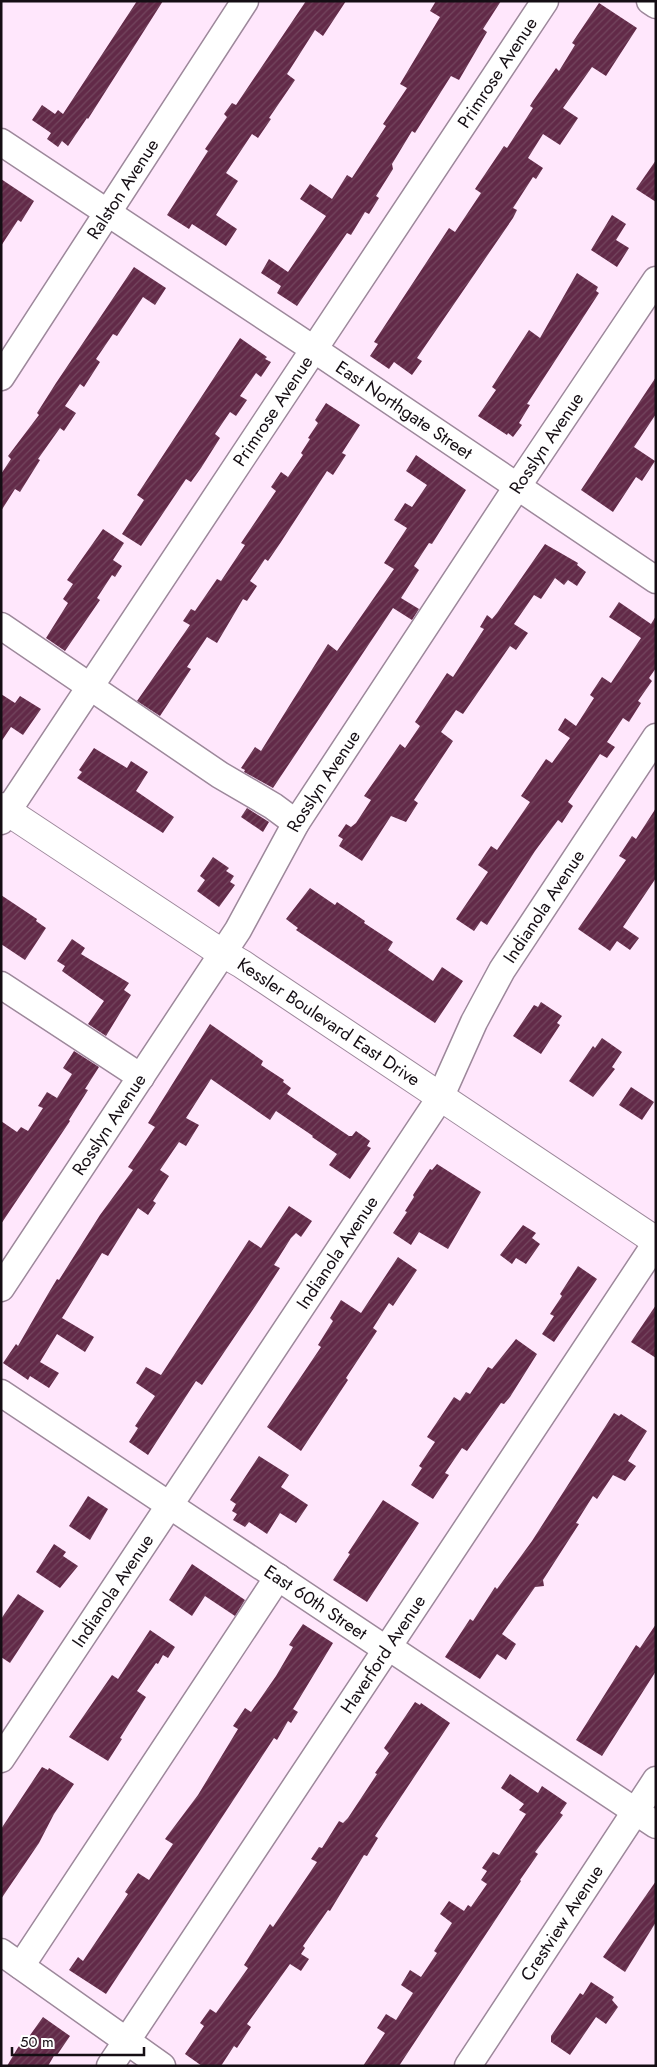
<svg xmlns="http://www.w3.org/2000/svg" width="657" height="2067" font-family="Jost,sans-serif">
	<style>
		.building { fill: url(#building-hatch) }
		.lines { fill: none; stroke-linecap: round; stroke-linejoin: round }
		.minor-casing { stroke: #9d889b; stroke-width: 29 }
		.major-casing { stroke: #9d889b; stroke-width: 30 }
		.minor { stroke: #fff; stroke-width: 26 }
		.major { stroke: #fff; stroke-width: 28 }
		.labels { text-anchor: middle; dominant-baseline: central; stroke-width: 5; stroke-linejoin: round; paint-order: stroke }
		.street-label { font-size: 18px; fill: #150e14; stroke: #fff }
	</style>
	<defs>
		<pattern id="building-hatch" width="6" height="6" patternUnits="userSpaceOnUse" patternTransform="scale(1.25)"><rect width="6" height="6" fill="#622a48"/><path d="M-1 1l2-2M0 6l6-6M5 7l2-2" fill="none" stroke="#73465e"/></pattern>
	</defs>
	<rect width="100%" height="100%" fill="#ffe7fc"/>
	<!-- building -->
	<g class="building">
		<polygon points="137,1 163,1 88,119 87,118 68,146 62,141 58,147 47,139 51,133 32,120 42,105 55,114 58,110 63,114"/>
		<polygon points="306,1 346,1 323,36 315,30 287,74 295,80 269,118 271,119 258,138 252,134 226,173 238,181 216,215 237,229 226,246 192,224 189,229 167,215 208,151 205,149 227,117 224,114 232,103 236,105"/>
		<polygon points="436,1 501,1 483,29 487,32 459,80 451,76 415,133 412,131 392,164 393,169 376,196 379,198 369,214 365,212 351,235 347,233 297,306 277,293 281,286 261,273 269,259 288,272 326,216 300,199 310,184 332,199 347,175 352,178 386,126 383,124 407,88 400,84 440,17 430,11"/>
		<polygon points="599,3 637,28 606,76 592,67 563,108 578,118 560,145 543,134 528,158 543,168 536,179 533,177 513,208 517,210 513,218 417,358 422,361 412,375 394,362 389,369 370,356 378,344 374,342 449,228 455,232 481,193 475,189 504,146 507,148 533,108 530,106 533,101 556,68 559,71 575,45 572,43"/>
		<polygon points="656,160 656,202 636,189"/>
		<polygon points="1,179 34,201 21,222 18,220 1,246"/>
		<polygon points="612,215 626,224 616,240 629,248 617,267 591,250"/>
		<polygon points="134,267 166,288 155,305 143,297 117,336 113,334 96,359 100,362 84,387 80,384 65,406 76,413 64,431 60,428 38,459 40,460 20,492 15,489 1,511 1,474 11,459 8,456 39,415 37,413 56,383"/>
		<polygon points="577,273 598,287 596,291 599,293 527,404 530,405 519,423 522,425 513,437 508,433 507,435 478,416 496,390 492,387 529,330 540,338"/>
		<polygon points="240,338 267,357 265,359 271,362 261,377 256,373 240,396 247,400 236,416 230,412 215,434 220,438 201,468 191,482 186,479 141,546 122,534 144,500 137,495"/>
		<polygon points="656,377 656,414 634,447 655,461 642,481 636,477 613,512 581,490"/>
		<polygon points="326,403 360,425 342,453 346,455 333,475 327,471 281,542 268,561 265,559 250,581 257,586 247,601 243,599 217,643 207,637 187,667 191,669 160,716 137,701 190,625 183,621 191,609 195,611 217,579 221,581 245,545 241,543 276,491 271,487 281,472 288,477 303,455 301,453 310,439 308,438 318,423 315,420"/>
		<polygon points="416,455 466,490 432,544 429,543 414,566 419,570 401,598 419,609 412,620 393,608 273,788 244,772 245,770 241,768 255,747 261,751 328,644 337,651 394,569 384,563 407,528 394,520 405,503 412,507 427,485 406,471"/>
		<polygon points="103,529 124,543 113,560 122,566 115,577 112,575 97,598 100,600 65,651 46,638 68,603 63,599 73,584 67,580"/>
		<polygon points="545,544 578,563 577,565 586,572 577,586 568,580 564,585 555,578 541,599 534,595 514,624 528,633 516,650 510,646 463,714 456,710 441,732 453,741 414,800 418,803 406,822 391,816 362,861 339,846 343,839 338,836 346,824 351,827 356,823 371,800 364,796 378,776 400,744 405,748 420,726 415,722 447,673 453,677 484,629 480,627 487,615 492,619 497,613"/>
		<polygon points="619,602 651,624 656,616 656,668 649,678 652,681 638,701 641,703 629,722 623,718 607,742 615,747 607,758 600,754 568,802 573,806 562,823 558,820 535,851 487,925 481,921 474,931 456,919 488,872 478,865 491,846 497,850 530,802 521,796 546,759 552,763 570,738 558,730 565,718 576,726 594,698 590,695 602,677 611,683 641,638 609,617"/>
		<polygon points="1,694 15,703 20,696 41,709 23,735 11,727 1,742"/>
		<polygon points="94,748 127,768 131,761 148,772 136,791 174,817 163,833 77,778 82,772 79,770"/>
		<polygon points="247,808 269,822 263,832 241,817"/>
		<polygon points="656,808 656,878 623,927 639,938 630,950 617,941 610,951 578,929 626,860 619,856 632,836 636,839"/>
		<polygon points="213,857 229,868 226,871 234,876 230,882 235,885 219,907 197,891 205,880 200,876"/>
		<polygon points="310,888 335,905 337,902 365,921 364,923 393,942 388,950 433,981 442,967 463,981 435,1023 296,930 298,928 286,919"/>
		<polygon points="1,895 37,919 36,921 46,928 25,960 1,944"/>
		<polygon points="72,939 85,948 81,954 129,983 124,990 131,995 106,1036 88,1024 104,1001 62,971 65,966 57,961"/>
		<polygon points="541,1002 562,1016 557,1023 560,1025 541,1054 513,1036 534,1005 538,1007"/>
		<polygon points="210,1024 263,1061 261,1065 284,1080 283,1082 291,1088 287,1094 349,1136 352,1136 356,1131 370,1141 367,1146 371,1148 350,1179 329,1165 337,1154 312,1137 313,1136 276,1111 270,1120 211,1079 186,1118 199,1125 186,1146 179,1142 160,1170 169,1176 153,1201 156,1203 148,1215 138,1208 108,1256 102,1253 62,1318 94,1337 85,1352 57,1334 40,1362 59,1373 49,1388 30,1376 28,1380 3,1363 16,1344 18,1346 48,1294 57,1279 59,1280 100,1215 133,1170 128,1167 155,1127 148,1123"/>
		<polygon points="602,1038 622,1052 612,1067 615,1069 593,1097 569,1081 593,1046 595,1048"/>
		<polygon points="74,1051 99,1067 85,1089 88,1090 69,1120 70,1121 1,1224 1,1121 17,1132 21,1127 28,1131 43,1108 38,1106 47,1092 57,1098 72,1074 63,1068"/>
		<polygon points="631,1087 654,1102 642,1120 619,1105"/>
		<polygon points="437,1164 481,1192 448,1249 419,1232 411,1245 393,1233 407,1212 405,1211 414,1197 413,1195 430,1169 432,1170"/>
		<polygon points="289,1206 312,1221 301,1237 296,1233 291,1238 274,1265 280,1268 256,1305 202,1385 196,1381 148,1455 129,1442 138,1428 135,1426 155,1396 136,1383 146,1367 161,1375 249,1240 261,1248"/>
		<polygon points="523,1225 536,1233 532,1238 540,1244 526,1264 516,1258 512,1264 500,1255"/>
		<polygon points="398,1257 417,1270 393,1306 389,1303 373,1328 377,1331 346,1378 348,1380 301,1451 267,1427 321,1347 318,1345 333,1321 330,1318 341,1300 361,1313"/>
		<polygon points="578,1266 597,1279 554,1342 542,1334 554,1316 550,1314 562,1296 560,1294"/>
		<polygon points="656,1305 656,1358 631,1342"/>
		<polygon points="516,1339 537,1354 510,1397 504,1404 501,1403 467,1451 462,1448 445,1473 449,1475 433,1499 411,1485 422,1468 419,1466 435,1442 427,1437 454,1397 460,1401 466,1392 470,1394 488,1367 492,1369"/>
		<polygon points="614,1413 619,1416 621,1414 647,1431 628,1461 636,1466 625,1481 613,1475 597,1499 593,1496 576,1523 579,1524 543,1580 544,1586 535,1587 502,1634 516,1644 506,1660 497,1654 480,1679 445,1657 470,1619 473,1621 495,1587 497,1589 532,1541"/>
		<polygon points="259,1456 289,1475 281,1487 308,1505 296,1523 280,1513 267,1534 249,1522 245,1527 233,1520 237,1514 232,1511 236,1504 230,1500"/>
		<polygon points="88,1496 108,1509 90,1540 69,1526"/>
		<polygon points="383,1500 419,1523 367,1602 333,1580 350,1554 348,1553"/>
		<polygon points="54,1544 66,1552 63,1556 78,1566 60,1588 36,1572"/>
		<polygon points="192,1564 245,1600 235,1616 205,1596 192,1616 169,1600"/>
		<polygon points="18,1594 44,1611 10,1663 1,1657 1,1619"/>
		<polygon points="303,1624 333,1643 293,1709 298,1712 291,1723 288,1721 277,1740 274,1738 106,1994 69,1970 78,1957 83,1961 128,1894 125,1892 138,1873 149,1880 173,1844 165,1839 198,1795 238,1729 233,1726 245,1708 251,1712 276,1676 293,1647 289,1645"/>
		<polygon points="656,1624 656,1671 602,1756 576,1740 636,1645 640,1648"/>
		<polygon points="150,1630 175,1647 168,1658 163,1655 158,1664 156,1663 137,1691 146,1697 120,1738 122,1739 108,1761 69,1737 112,1675 118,1679"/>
		<polygon points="415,1702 420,1705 421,1703 450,1723 375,1836 378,1838 367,1856 364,1855 330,1911 328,1910 303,1946 305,1948 301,1954 309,1959 301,1971 290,1964 247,2024 251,2027 237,2048 234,2046 221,2066 202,2066 185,2054 204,2026 200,2023 210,2009 216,2013 248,1968 244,1965 270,1924 273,1927 317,1862 311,1859 319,1847 322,1848 339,1821 343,1823 348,1818 377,1774 375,1773 389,1753 384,1748"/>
		<polygon points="42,1767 48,1770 49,1768 74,1784 54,1814 39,1843 1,1899 1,1829"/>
		<polygon points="510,1774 538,1793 542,1786 567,1803 560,1813 563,1815 535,1852 538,1854 520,1880 521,1881 399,2066 363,2066 385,2033 377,2028 386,2014 396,2020 413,1993 401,1985 410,1970 421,1977 437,1953 434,1951 452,1923 440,1914 449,1901 464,1911 468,1905 471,1907 487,1884 481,1880 487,1871 482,1868 493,1852 499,1855 526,1814 519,1810 524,1804 501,1788"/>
		<polygon points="656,1881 656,1922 625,1972 603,1957"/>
		<polygon points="591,1982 614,1997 612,2000 618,2007 606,2024 596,2017 570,2055 551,2042 551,2036 580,1993 583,1995"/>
		<polygon points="43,2017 70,2036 57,2055 55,2054 48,2066 7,2066 20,2044 23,2045"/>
	</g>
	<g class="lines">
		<!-- minor casing -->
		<g class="minor-casing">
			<g id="minor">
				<polyline points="650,1 656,5"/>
				<path id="s1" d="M1,142L315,350L656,580"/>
				<path id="s2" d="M1,377L245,1"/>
				<polyline points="1,626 220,775 273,806 296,823"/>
				<path id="s3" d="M1,821L545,1"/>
				<polyline points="1,985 141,1077"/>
				<path id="s4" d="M1,1288L238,930L296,823L517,487L656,280"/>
				<path id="s5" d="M1,1393L378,1644L396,1652L656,1825"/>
				<path id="s6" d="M1,1759L440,1098L474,1022L502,970L656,737"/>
				<polyline points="1,1952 162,2066"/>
				<polyline points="21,1966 278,1577"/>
				<path id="s7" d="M110,2066L656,1243"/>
				<path id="s8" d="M468,2066L656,1780"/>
			</g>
		</g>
		<!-- major casing -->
		<g class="major-casing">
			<g id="major">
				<path id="s9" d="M1,807L214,948L242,964L656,1241"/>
			</g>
		</g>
		<!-- minor -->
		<use href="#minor" class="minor"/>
		<!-- major -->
		<use href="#major" class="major"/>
	</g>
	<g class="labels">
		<!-- street labels -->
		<g class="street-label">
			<text stroke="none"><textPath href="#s3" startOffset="898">Primrose Avenue</textPath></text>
			<text stroke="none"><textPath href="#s2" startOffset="224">Ralston Avenue</textPath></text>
			<text stroke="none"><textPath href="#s1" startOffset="484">East Northgate Street</textPath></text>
			<text stroke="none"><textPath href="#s3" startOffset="492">Primrose Avenue</textPath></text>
			<text stroke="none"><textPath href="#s4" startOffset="1006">Rosslyn Avenue</textPath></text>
			<text stroke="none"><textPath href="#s4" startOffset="601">Rosslyn Avenue</textPath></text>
			<text stroke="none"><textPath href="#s6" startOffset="1012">Indianola Avenue</textPath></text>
			<text stroke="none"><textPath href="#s9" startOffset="392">Kessler Boulevard East Drive</textPath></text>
			<text stroke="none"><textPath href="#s4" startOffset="196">Rosslyn Avenue</textPath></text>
			<text stroke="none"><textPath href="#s6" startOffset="608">Indianola Avenue</textPath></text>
			<text stroke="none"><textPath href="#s6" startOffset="202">Indianola Avenue</textPath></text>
			<text stroke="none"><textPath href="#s5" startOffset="378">East 60th Street</textPath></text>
			<text stroke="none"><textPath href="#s7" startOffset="494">Haverford Avenue</textPath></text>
			<text stroke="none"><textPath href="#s8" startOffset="171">Crestview Avenue</textPath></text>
		</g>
	</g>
	<!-- border -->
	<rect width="657" height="2067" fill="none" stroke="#150e14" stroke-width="5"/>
	<!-- scale -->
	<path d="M12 2047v8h132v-8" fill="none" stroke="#150e14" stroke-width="2.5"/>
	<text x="20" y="2047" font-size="15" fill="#150e14" stroke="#ffffff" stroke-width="4" paint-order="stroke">50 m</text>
</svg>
